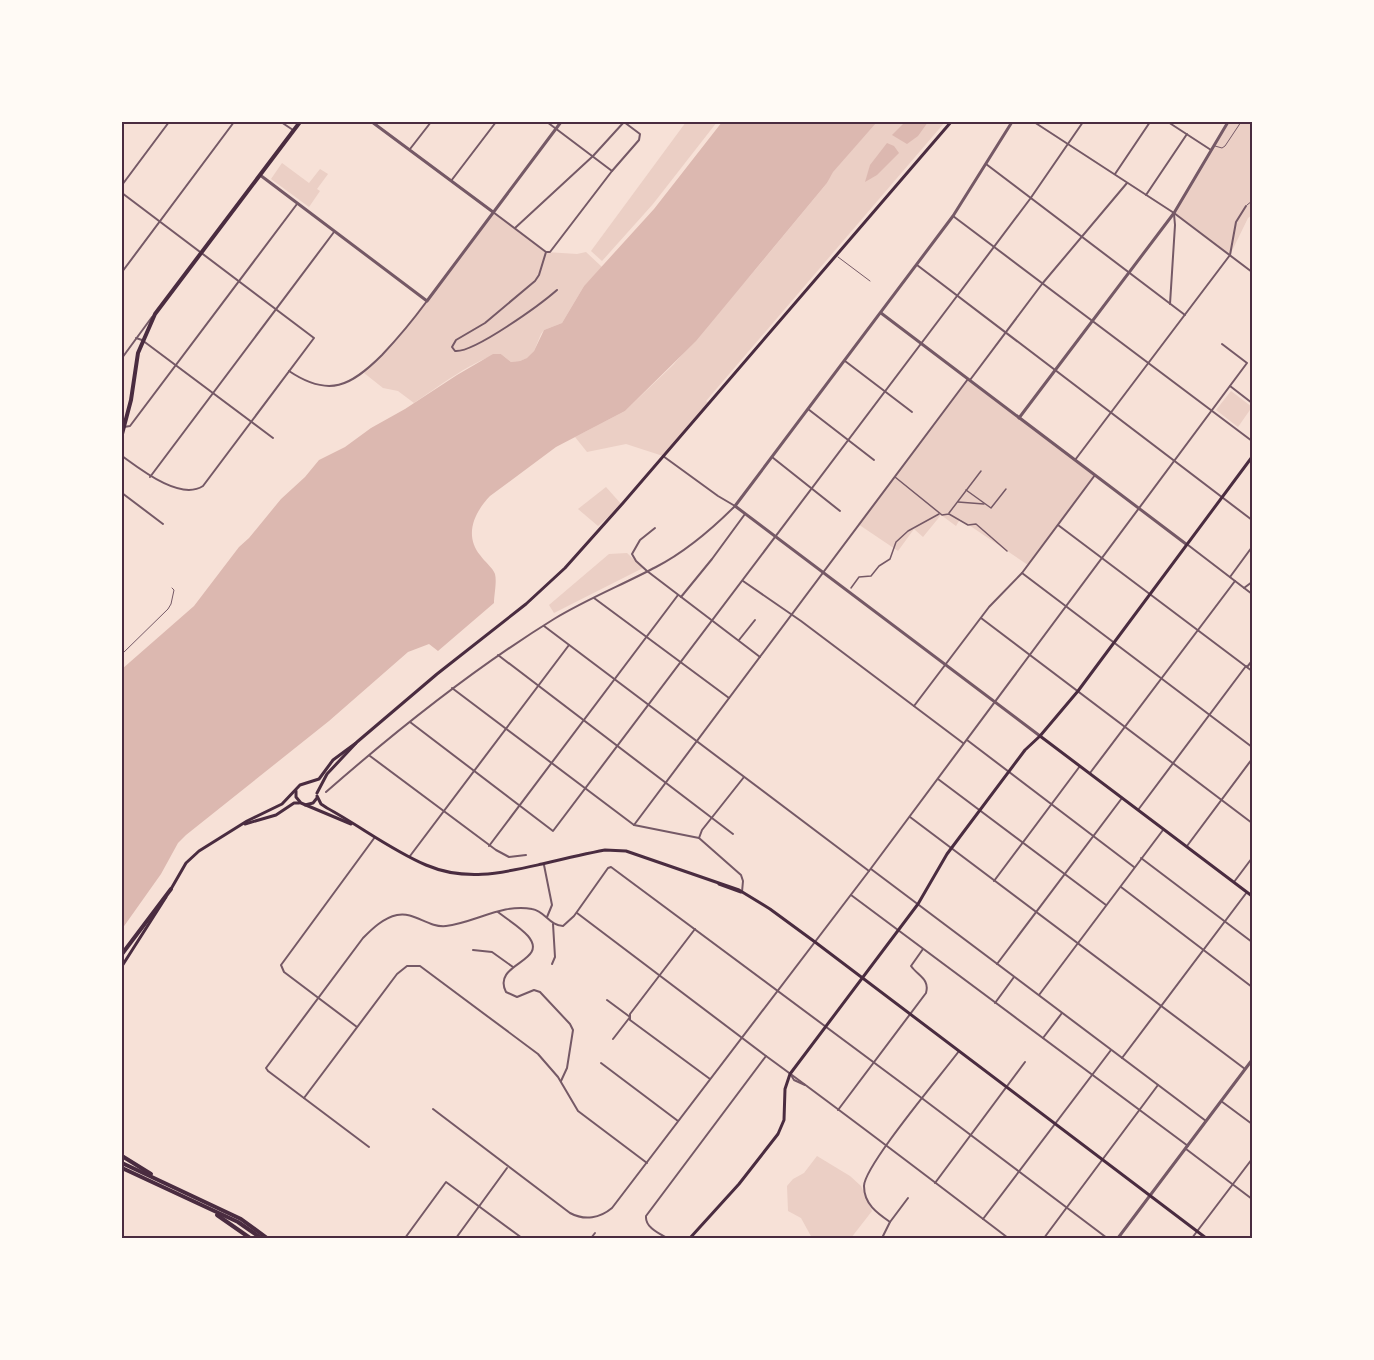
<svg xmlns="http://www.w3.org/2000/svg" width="1374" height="1360" font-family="Quicksand,sans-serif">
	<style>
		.green { fill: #ebcfc5 }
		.water { fill: #dcb8b0 }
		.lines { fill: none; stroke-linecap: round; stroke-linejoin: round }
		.service { stroke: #755966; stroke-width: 1 }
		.pedestrian { stroke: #755966; stroke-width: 1.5 }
		.minor { stroke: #755966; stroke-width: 2 }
		.tertiary { stroke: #755966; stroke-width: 3 }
		.secondary { stroke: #4a2c40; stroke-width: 3 }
		.primary { stroke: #4a2c40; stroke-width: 4 }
		.neatline { fill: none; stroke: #4a2c40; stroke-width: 2 }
	</style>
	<rect width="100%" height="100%" fill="#f7e1d7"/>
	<!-- green -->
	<g class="green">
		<polygon points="686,122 717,122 653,204 602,261 591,251"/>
		<polygon points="877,122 945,122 706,401 709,403 663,456 626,444 587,452 575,437 625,411 673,365 755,270 827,183 832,172"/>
		<polygon points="1228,122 1252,122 1252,215 1248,218 1230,255 1174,213"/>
		<polygon points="282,163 309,183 320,169 328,174 317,189 320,191 309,207 271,179"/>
		<path d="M493,212L546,252L577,254L586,252L602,267L584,286L562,323L544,330L541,334L534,351L528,358L520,361L511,362L501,354C478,356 434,390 414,403L398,391L383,388L364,373L402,332Z"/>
		<polygon points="968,379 1095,475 1028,565 960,519 956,526 941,515 923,537 914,529 898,551 858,524"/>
		<polygon points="1231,391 1252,407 1238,427 1216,410"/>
		<polygon points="606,487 622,505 598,526 578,509"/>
		<polygon points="627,553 643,568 554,613 549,605 609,554"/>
		<polygon points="817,1156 850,1176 861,1186 872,1211 851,1238 812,1238 801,1218 788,1211 787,1186 793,1179 804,1173"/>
	</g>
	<!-- water -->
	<g class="water">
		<path d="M722,122H877L833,172L827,183L696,341L625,411L556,447L490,496C474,513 464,535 480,555C484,561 493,568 495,574C497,582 494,595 494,603L438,651L429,644L408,652L329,721L186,835L178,843L161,874L122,929V669L194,606L239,547L249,538L281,499L305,477L319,460L345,447L371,428L405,409L457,375L493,354H501L511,362L520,361L527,358L534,351L544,330L562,323L584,286L654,209Z"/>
		<polygon points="905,122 928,122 918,136 907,144 892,135"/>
		<polygon points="887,143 894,146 899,153 877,175 865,182 870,165"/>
	</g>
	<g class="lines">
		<!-- service -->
		<g class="service">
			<polyline points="1215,146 1222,148 1225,146 1241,122"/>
			<polyline points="1247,205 1252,201"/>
			<polyline points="838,257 870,281"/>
			<polyline points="122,654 168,609 171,604 174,590 172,588"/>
		</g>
		<!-- pedestrian -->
		<g class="pedestrian">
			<polyline points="895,477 942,515 949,514 968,525 976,524 1007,551"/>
			<polyline points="966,490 991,508 1006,489"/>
			<polyline points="958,502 984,504"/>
			<polyline points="949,513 981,471"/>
			<polyline points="851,588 859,577 871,576 879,566 890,559 896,542 908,531 939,514"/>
		</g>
		<!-- minor -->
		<g class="minor">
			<polyline points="281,122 293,130"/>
			<polyline points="547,122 612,171"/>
			<polyline points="1034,122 1174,213 1252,272"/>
			<polyline points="1168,122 1211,150"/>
			<polyline points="410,149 431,122"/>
			<polyline points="986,164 1185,315"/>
			<polyline points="1115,174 1150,122"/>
			<polyline points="451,181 496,122"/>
			<polyline points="122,185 169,122"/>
			<path d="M122,193L314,338L203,486C180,501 140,469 122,456"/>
			<polyline points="1146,195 1187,134"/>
			<path d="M493,212L546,252L539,275L535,281L485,323L456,340L452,347L455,351C474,353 541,304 557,290"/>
			<polyline points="953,216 1252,441"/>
			<polyline points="515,228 593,156 624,122"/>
			<polyline points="546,252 550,252 612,171 639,140 640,134 624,122"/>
			<polyline points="917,265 1252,520"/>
			<polyline points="122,272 234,122"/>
			<polyline points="1170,304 1175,225 1174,214"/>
			<polyline points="136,338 142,340 273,438"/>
			<polyline points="122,358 152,317"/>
			<polyline points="845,361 912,412"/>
			<path d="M289,371C329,398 351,386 382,355C398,338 413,320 427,301"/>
			<polyline points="970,380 1042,284 1127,183"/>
			<polyline points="1230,386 1252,403"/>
			<polyline points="808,409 874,460"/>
			<polyline points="124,427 130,426 297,204"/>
			<polyline points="772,457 840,511"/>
			<polyline points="1075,460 1230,255 1236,222 1246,206"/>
			<polyline points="150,477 334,232"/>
			<polyline points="122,493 163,524"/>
			<polyline points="1058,525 1252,671"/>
			<polyline points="655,528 640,540 632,554 636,561 647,571 760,657"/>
			<polyline points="1188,545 1252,594"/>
			<polyline points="1022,573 1252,747"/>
			<polyline points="1230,577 1252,547"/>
			<polyline points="743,581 801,621 963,743"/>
			<polyline points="1244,588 1252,582"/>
			<polyline points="681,597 712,559 745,514"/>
			<polyline points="594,598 729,698"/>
			<polyline points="981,618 1252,823"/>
			<polyline points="544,626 869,871"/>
			<polyline points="739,640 755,620"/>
			<polyline points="498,655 733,834"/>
			<polyline points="1247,667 1252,661"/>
			<polyline points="452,688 634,825 699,838"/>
			<polyline points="914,706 989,607 1022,573 1095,475"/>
			<polyline points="410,722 553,831 957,296 1030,199 1083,122"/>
			<polyline points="967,740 1134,867"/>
			<polyline points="370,756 496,850 509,857 526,855"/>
			<polyline points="1090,773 1235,581"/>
			<polyline points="938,779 1106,905"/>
			<path d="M326,792C398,729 473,669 554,619C587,599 622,585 656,567C685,552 712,529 735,506L718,496L663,456"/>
			<polyline points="1138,810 1246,666"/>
			<polyline points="910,817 1245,1069"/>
			<polyline points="634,825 968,379"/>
			<polyline points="699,838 702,830 744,777"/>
			<polyline points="699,838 741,875 743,881 742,892"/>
			<polyline points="489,846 678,595"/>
			<polyline points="1187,846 1252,759"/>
			<polyline points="410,856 569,645"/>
			<polyline points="1141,858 1252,942"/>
			<polyline points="544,865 552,905 547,917"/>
			<polyline points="871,869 1206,1121"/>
			<polyline points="994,881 1080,766"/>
			<polyline points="1234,882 1252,858"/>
			<polyline points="1121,887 1252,987"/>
			<polyline points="851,895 1188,1146"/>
			<path d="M498,912C508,920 520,927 528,936C550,962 491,963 506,992L517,997L534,990L540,992L570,1024L573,1030L567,1068L561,1081"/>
			<path d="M577,913L766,1056C847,1115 928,1177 1008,1238"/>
			<polyline points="473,950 492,952 513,967"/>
			<polyline points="552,964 555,957 553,924"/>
			<polyline points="997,964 1122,798"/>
			<polyline points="1039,995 1163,830"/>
			<polyline points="607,1000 630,1017 630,1020 710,1079"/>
			<polyline points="995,1003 1014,977"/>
			<polyline points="357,1027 284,972 281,965 375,837"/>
			<polyline points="1043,1038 1062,1013"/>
			<polyline points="613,1039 630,1017 630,1014 695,929"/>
			<polyline points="1122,1058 1247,892"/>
			<polyline points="601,1063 678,1121"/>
			<polyline points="791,1075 794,1080 805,1085"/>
			<polyline points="304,1098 397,974 407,966 420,966 538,1054 558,1077 578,1111 647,1163"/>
			<polyline points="1221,1101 1252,1124"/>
			<path d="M433,1109L570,1213C585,1221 600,1218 612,1208L869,871L1247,363L1222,344"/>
			<path d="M838,1110L926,993C930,979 918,976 911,966L923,949"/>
			<path d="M369,1147L268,1071L266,1068L363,938C372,929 383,918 397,915C414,911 428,928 446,926C474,923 503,903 532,909C545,911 550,926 563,926L574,916L608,868L611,867L923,1099L1107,1238"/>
			<polyline points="1186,1149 1252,1199"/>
			<polyline points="935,1183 1025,1062"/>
			<polyline points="983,1219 1111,1050"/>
			<path d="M890,1222C877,1213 864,1204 864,1186C864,1166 942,1074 959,1051"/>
			<polyline points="405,1238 446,1182 522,1238"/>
			<polyline points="456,1238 507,1168"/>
			<polyline points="591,1238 595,1233"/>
			<path d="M667,1238C658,1233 645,1227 646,1216L766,1056"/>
			<polyline points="882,1238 890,1222 908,1198"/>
			<polyline points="1044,1238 1158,1085"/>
			<polyline points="1192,1238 1252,1159"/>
		</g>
		<!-- tertiary -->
		<g class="tertiary">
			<polyline points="372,122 493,212"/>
			<polyline points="1012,122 953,216 735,506 1040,736"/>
			<polyline points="260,175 427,301 561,122"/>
			<polyline points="881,313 1186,544"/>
			<polyline points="1019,418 1174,213 1228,122"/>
			<polyline points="1118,1238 1252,1060"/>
		</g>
		<!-- secondary -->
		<g class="secondary">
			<polyline points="1040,736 1252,896"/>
			<polyline points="296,791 296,797 301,803 351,824"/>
			<polyline points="317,793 327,774 357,742 437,674 526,604 565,568 623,503 951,122"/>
			<path d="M317,796L321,804L327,808C360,826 391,850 426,865C466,882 502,873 542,864C563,859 584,854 605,850L626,851L739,890L770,909L815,942L1206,1238"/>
			<polyline points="305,805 313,803 317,798"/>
			<polyline points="245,824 276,815 294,803 299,803"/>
			<polyline points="719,884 741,892"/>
			<polyline points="171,889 186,863 199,851 247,821 282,804 300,785 319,779 333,760 356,743"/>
			<polyline points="122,966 166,897"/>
			<polyline points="690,1238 739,1184 778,1134 784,1120 785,1089 790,1074 918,904 947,854 1025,750 1040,736 1078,691 1252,457"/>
		</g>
		<!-- primary -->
		<g class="primary">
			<polyline points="122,434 131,400 138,353 155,314 300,122"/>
			<polyline points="122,954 171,889"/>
			<polyline points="122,1156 151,1174"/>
			<polyline points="122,1163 241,1219 267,1238"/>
			<polyline points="122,1168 238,1222 261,1238"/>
			<polyline points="217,1215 250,1238"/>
		</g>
	</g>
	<!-- border -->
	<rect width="1374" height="1360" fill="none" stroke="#fffaf5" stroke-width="246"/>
	<rect x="123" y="123" width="1128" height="1114" class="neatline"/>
</svg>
